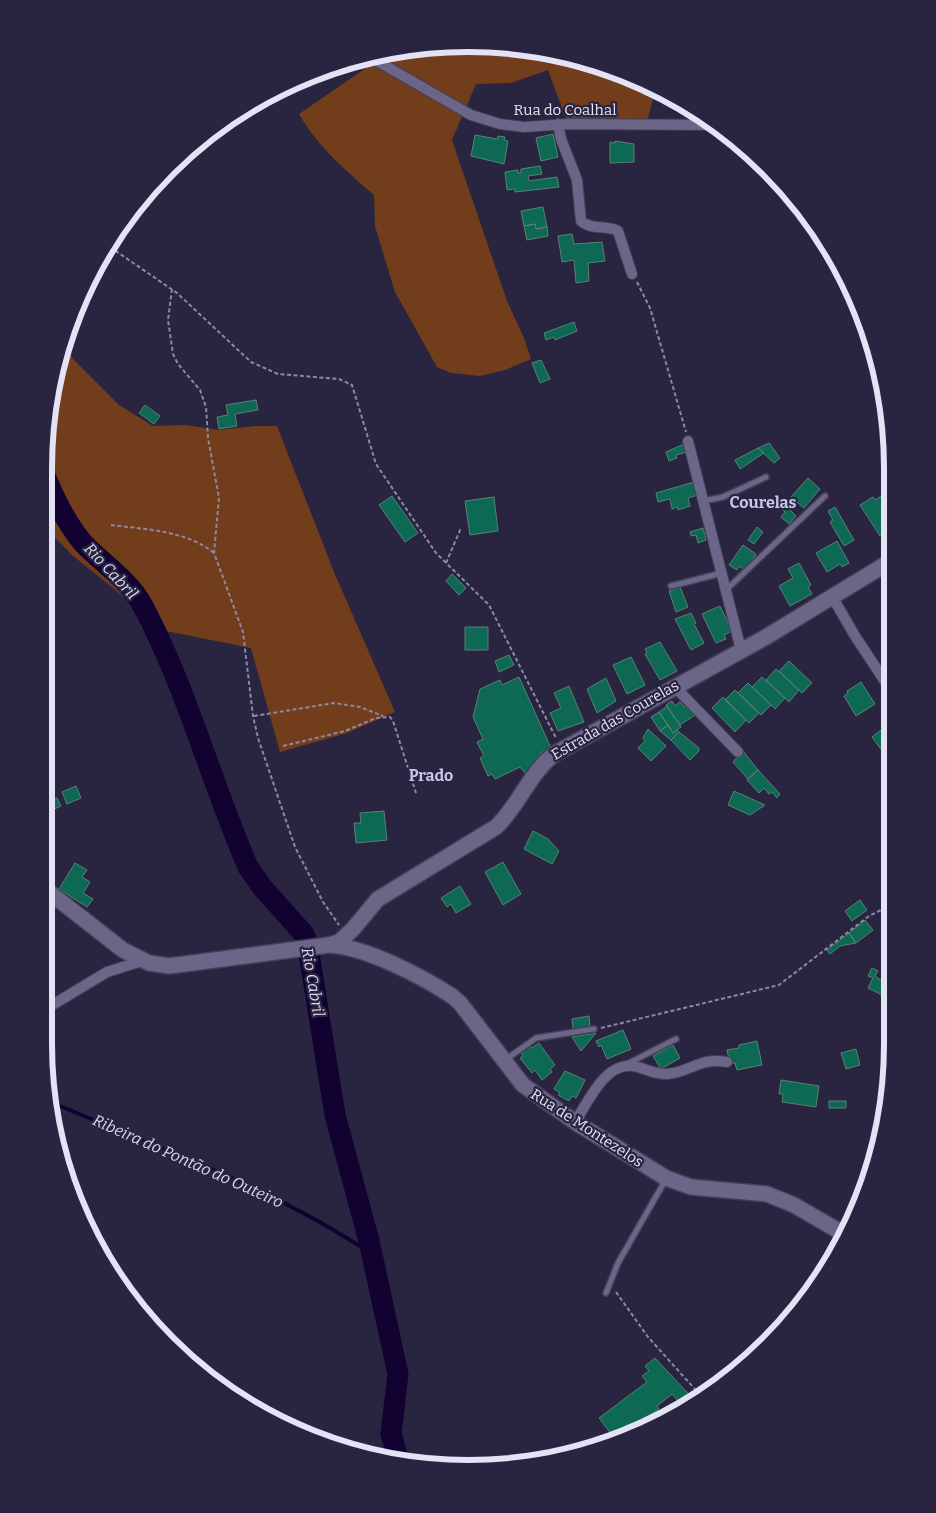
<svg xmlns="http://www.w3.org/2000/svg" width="936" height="1513" font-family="Bitter,serif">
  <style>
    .forest { fill: #723d1b }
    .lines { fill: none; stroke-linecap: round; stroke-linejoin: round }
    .stream { stroke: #120231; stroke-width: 4 }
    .river { stroke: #120231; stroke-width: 21 }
    .building { fill: #0d6953; stroke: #588273 }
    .lane-casing { stroke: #443f58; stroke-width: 8 }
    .street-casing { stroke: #443f58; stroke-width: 12 }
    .secondary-casing { stroke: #443f58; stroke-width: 18 }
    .path { stroke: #8c89a0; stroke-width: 2; stroke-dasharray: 4 2.5; stroke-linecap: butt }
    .lane { stroke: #6b6687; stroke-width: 5 }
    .street { stroke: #6b6687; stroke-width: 10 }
    .secondary { stroke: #6b6687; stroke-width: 15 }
    .labels { text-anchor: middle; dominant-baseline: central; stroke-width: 4.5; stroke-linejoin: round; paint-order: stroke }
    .street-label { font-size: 15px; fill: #e4e2f5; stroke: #292440 }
    .neighbourhood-label { font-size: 16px; font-weight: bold; fill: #c9c4ea; stroke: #292440 }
    .water-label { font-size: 16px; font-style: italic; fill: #dad7f1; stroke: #292440 }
    .rim { fill: none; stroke: #e4e2f5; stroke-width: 6 }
  </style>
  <rect width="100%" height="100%" fill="#292440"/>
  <path class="forest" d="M495 45 578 58 656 88 647 121 566 119 548 70 511 83 476 84 452 140 507 301 524 338 531 359 505 370 480 376 451 373 437 367 395 292 375 226 374 195C346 171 318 147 299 114L379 59 376 56 412 47Z
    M65 345 73 359 119 405 153 426 186 425 219 430 256 426H277L334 572 395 712 347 733 280 752 251 648 166 631 72 555 47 529V413Z"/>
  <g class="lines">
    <path class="stream" d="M53 1103C162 1149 273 1188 372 1254"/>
    <path class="river" d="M47 480C56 502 68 525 83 543 103 564 129 580 143 606 187 689 211 782 248 867L262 887 303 933 307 941 335 1115 369 1241 398 1374 391 1434 398 1458"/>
  </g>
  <path class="building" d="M553 134 558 157 541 161 536 138Z
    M475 135 497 139 498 136 505 137 504 140 508 141 504 164 471 156Z
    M615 141 634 144V162L610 163V142L615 143Z
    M540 166 542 174 528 176 529 181 557 177 559 187 515 192V189L507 190 505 172 518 170V173H521V169Z
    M543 207 547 227 536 229 535 224 524 226 521 211Z
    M535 224 536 229 547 227 548 236 527 240 524 226Z
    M572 234 574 244 602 242 605 261 588 263 589 281 576 283 574 260 562 262 558 236Z
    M574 322 577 331 555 340 554 337 546 340 544 333Z
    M541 360 550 379 540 383 532 363Z
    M256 400 258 410 235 414 237 426 219 429 217 417 228 415 226 405Z
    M145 405 160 416 154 424 139 413Z
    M769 443 780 458 774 463 758 448Z
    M684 444 687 452 676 455 677 458 669 461 666 452Z
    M758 448 764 453 740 469 735 460Z
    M808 478 820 489 804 508 791 497Z
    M694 482 698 495 688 498 690 506 678 510 677 507 672 509 670 499 658 502 656 493Z
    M889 491 891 529 880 536 860 505 873 497 875 500Z
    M392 496 418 533 405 542 379 505Z
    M494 497 498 531 470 535 465 501Z
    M792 498 797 502 790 510 796 516 789 524 781 517 785 512 782 509Z
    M835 507 854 540 844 546 830 522 833 520 828 511Z
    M757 527 763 532 754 544 748 540Z
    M703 528 706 540 698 543 696 535 691 536 690 532Z
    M837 541 849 563 842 567 840 564 827 572 816 553Z
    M743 545 756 554 745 570 739 566 737 570 729 565Z
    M799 563 811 585 808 587 812 594 790 606 779 586 793 578 788 569Z
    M452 574 466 588 459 595 446 581Z
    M680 587 688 607 676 612 669 591Z
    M720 606 732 631 724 635 726 639 716 643 702 614Z
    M691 613 696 623 694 624 704 643 691 650 675 619Z
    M465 627H488V650H465Z
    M660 642 677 671 660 680 645 654 647 653 645 649Z
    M509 655 514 665 499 672 495 661Z
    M631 657 645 685 627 694 613 665Z
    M789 661 812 683 802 693 779 671Z
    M776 669 799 690 789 702 766 680Z
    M519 677 551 748 542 752 526 774 520 767 495 779 492 774 488 776 480 758 484 756 477 742 483 739 473 717 480 689 500 680 502 685Z
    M762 677 785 698 775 709 752 687Z
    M606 678 616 701 597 713 587 689Z
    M861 682 875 704 856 716 844 696 848 693 847 691Z
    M748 683 771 705 761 715 738 693Z
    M569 686 584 722 558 731 550 713 561 708 554 693Z
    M735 690 759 713 749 723 725 700Z
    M723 697 746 720 735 732 712 708Z
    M672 701 675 706 680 702 684 707 688 704 695 715 680 725 666 705Z
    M667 706 681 727 673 733 659 712Z
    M659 712 668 725 660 731 651 717Z
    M889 724 890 753 886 756 872 737Z
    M668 725 673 733 677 730 679 732 671 740 660 731Z
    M648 729 666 746 651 761 638 748 645 741 643 738Z
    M679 732 699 748V751L690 760 671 740Z
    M743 751 758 770 748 779 733 762Z
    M758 770 780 794 777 798 772 792 769 794 764 788 759 793 747 780Z
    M76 786 81 798 67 804 62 792Z
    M734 791 765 805 750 815 728 805Z
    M57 798 61 806 50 811 46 803Z
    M384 811 387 840 356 843 354 823H361L360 813Z
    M533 831 548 839 559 851 552 864 524 849Z
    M503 862 521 894 503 905 485 872Z
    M75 863 87 870 82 877 90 882 83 893 93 899 87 907 59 889Z
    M460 886 471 904 456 913 451 904 447 907 441 898Z
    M860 900 867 910 852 921 845 911Z
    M865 920 873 930 856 943 849 933Z
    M849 933 856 943 840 946 830 954 827 950Z
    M872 968 878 971 875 976 889 986 884 996 868 988 873 978 868 976Z
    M589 1016 590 1026 573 1029 572 1019Z
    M623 1030 631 1049 607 1059 601 1045 599 1047 596 1041Z
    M596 1033 581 1051 572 1037Z
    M757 1041 762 1065 737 1070 735 1063 730 1064 727 1050 739 1048V1045Z
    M539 1043 555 1065 550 1069 552 1072 542 1080 535 1070 532 1073 520 1058 523 1056 520 1052 529 1045 532 1048Z
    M673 1045 680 1058 661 1069 653 1056Z
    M856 1049 860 1065 846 1069 841 1053Z
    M565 1071 585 1080 576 1098 572 1096 569 1101 558 1095 560 1093 554 1089Z
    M781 1080 819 1086 816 1107 782 1102 783 1094H779Z
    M829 1101H846V1108H829Z
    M655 1358 696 1402 656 1421 660 1415 679 1402 672 1394 657 1406 659 1409 615 1439 599 1418 647 1382 642 1376 649 1371 645 1366Z"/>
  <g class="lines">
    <defs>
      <path id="lane" d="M703 501 723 497 766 477
        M671 586 722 573
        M727 589 825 496
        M505 1060 536 1038 594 1029
        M627 1064 676 1039
        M606 1293 618 1263 666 1179"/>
      <path id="street" d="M370 57 471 115 500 124 524 127 568 124 716 125
        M558 124 561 139 577 180 581 221C590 230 607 225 618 231L632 274
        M688 441 741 650
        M833 598 855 636 890 689
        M674 686 738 752
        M44 1010 107 972 142 961
        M575 1122C588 1102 605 1062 633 1066 645 1068 656 1075 667 1074 691 1072 700 1057 727 1062"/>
      <path id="secondary" d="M45 889 123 950 149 963 169 966 329 945 339 942 353 929 378 899 496 827C519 806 530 771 556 753L766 637 891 561
        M329 945C366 947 421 976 452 996L460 1003 523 1085 575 1122 666 1178 691 1187 767 1194 794 1205 844 1234"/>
    </defs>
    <use href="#lane" class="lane-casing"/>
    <use href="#street" class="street-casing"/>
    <use href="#secondary" class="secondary-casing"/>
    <path class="path" d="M319 72 338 71 360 61
      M110 247 177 293 251 362 278 374 339 379 352 385 376 464 436 553 489 605 556 738
      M637 282 650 308 686 432
      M172 289 168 320 173 354 178 364 200 390 206 407 208 438 219 498 214 553 243 632 253 716 258 738 295 847 323 902 339 925
      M111 525C144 529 188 531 214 553
      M446 563 461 528
      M254 716 334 703 360 707 383 716
      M283 746 345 731 376 718 390 717 393 721 416 793
      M601 1028 779 985 869 916 889 906
      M616 1292 648 1337 703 1398"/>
    <use href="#lane" class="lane"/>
    <use href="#street" class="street"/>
    <use href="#secondary" class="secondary"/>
  </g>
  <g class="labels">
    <g class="street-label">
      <text x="565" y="110">Rua do Coalhal</text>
      <text transform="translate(615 720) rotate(-30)">Estrada das Courelas</text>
      <text transform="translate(587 1128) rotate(33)">Rua de Montezelos</text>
    </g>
    <g class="neighbourhood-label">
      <text x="763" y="502">Courelas</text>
      <text x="431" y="775">Prado</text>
    </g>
    <g class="water-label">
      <text transform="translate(111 571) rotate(47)">Rio Cabril</text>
      <text transform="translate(313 982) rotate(80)">Rio Cabril</text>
      <text transform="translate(188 1161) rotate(24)">Ribeira do Pontão do Outeiro</text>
    </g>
  </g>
  <path d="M0 0H936V1513H0ZM468 52H468A416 416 0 0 1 884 468V1044A416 416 0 0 1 468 1460H468A416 416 0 0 1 52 1044V468A416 416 0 0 1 468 52Z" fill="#292440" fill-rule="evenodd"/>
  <path class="rim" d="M468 52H468A416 416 0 0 1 884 468V1044A416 416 0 0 1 468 1460H468A416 416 0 0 1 52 1044V468A416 416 0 0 1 468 52Z"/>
</svg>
